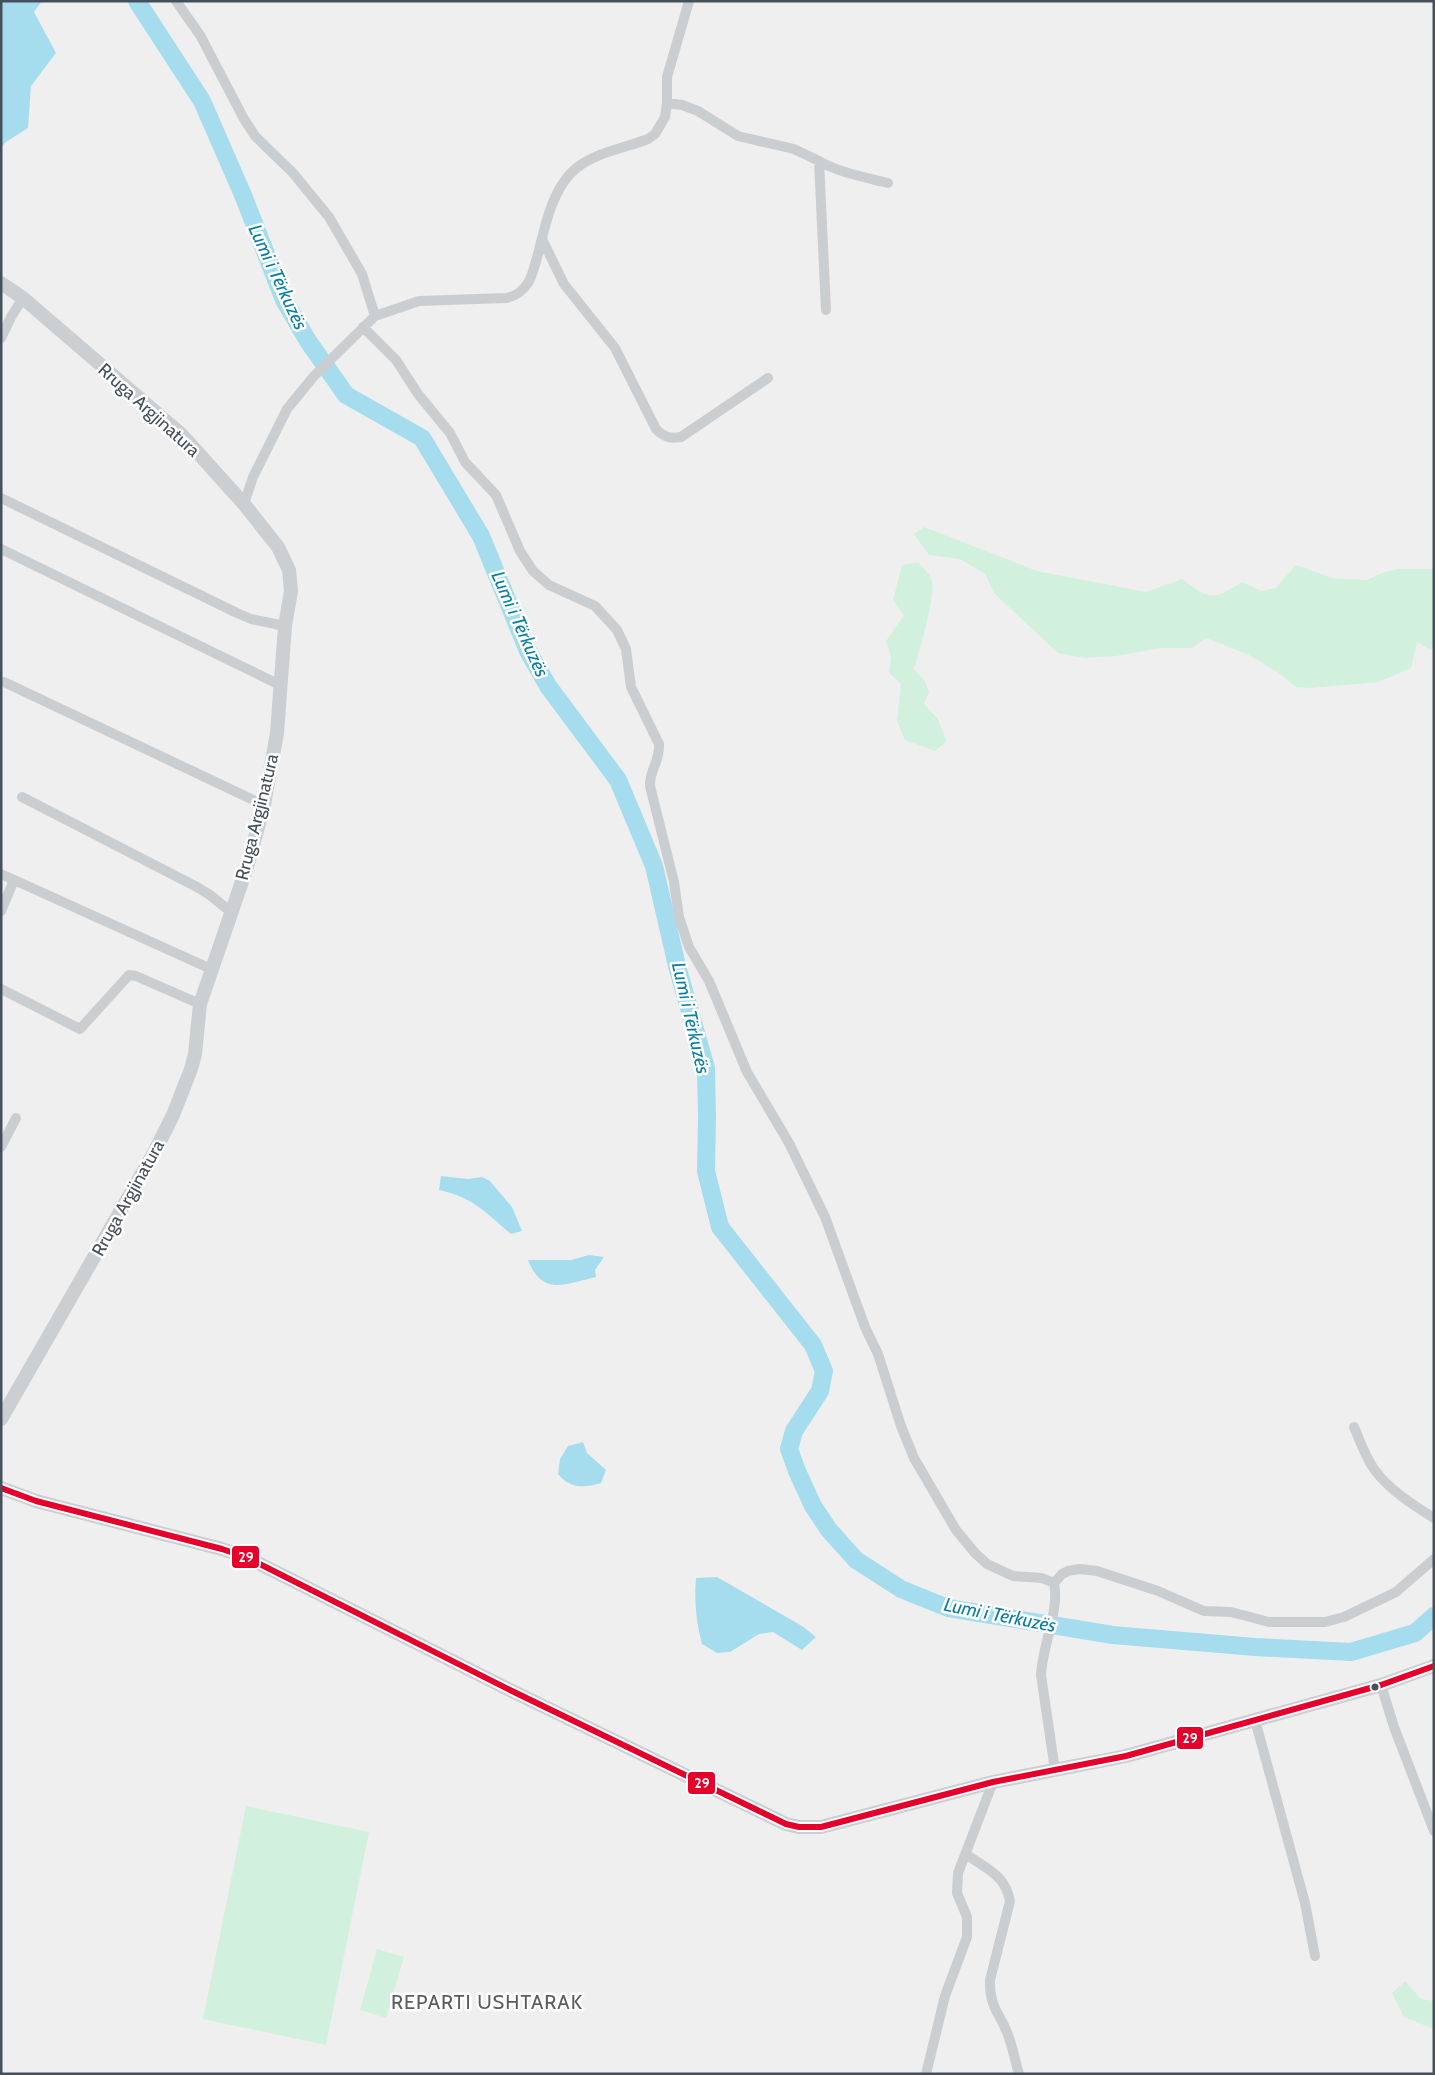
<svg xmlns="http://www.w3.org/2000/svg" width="1435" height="2075" font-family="Cabin,sans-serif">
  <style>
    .green { fill: #d2f0de }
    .water { fill: #a5ddef }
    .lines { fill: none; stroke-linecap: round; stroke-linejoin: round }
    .river { stroke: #a5ddef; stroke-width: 18 }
    .street { stroke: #cbced0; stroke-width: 10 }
    .secondary { stroke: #cbcfd2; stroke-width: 14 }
    .bus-1-casing { stroke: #fff; stroke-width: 10 }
    .bus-1 { stroke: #e4002b; stroke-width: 6 }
    .bus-dot { fill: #45505c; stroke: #fff; stroke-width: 2 }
    .labels { text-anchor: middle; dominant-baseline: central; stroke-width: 5; stroke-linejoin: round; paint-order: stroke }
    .street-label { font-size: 18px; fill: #45505c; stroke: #fff }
    .water-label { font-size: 19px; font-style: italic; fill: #087ea5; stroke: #fff }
    .quarter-label { font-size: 20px; letter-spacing: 1px; fill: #5a5e63; stroke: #fff }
    .line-badge { stroke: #fff; stroke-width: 2 }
    .badge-label { font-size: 14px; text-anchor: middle; font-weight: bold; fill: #fff }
  </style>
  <rect width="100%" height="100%" fill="#f0efef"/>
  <path class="green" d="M924 527 1037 571 1146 592 1182 579C1211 600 1211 601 1242 582L1261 591 1276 588 1296 565 1332 578 1367 580 1382 573 1398 569H1434V649L1430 650 1417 642 1411 668 1379 682 1311 688 1296 687 1279 673 1247 654 1206 638 1192 648H1161L1116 656 1085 658 1058 653 994 593 985 574 960 559 929 555 914 534Z
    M918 562C923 568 930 573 932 581 936 594 919 653 914 669L925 681 929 692 924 704 937 718 947 741 935 751 905 740 897 721 901 684 889 673 891 656 886 641 904 615 893 600 902 565Z
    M246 1806 369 1832 326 2045 203 2019Z
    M377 1949 404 1957 386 2018 360 2010Z
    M1405 1981 1421 1999 1434 2001V2029L1404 2017 1392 1993Z"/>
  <path class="water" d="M1 1H42L34 12 56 53 31 86 28 128 6 142 1 148Z
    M441 1176 468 1179 482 1177 490 1181 512 1207 522 1231 511 1234C486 1213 473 1197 439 1190Z
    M589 1255 604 1257 595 1270 596 1277C564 1284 543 1297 528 1260H571Z
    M583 1442 587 1453 606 1470 601 1483C585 1488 570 1489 558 1474L560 1459 568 1446Z
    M717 1577 802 1626 816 1637 802 1650 773 1632 759 1634 730 1652 717 1653 702 1644C696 1622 694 1601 696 1578Z"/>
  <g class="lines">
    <path class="river" d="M137 1 202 101 243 195 284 300 308 341 346 395 422 438 481 536 528 651 548 686 618 780 654 866 677 966 706 1068 707 1117 706 1171 720 1227 813 1345 824 1371 820 1391 794 1431 789 1449 797 1471 813 1506 829 1530 856 1560 901 1589 948 1608 1113 1635 1255 1647 1351 1652 1415 1633 1434 1616"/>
    <path class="street" d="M176 1 200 35 244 119 255 136 293 173 329 217 362 274 375 316
      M667 103 682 105 698 111 738 136 794 149 819 161 826 310
      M819 161C840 173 864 177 888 183
      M542 239 564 284 615 348 656 429C664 437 670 439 681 437L768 378
      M363 327 396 360 418 394 450 433 465 462 496 495 520 551 533 571 549 585 595 606 617 630 626 649 631 687 659 744C660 763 649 770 650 786L674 882 679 917 689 947 709 981 747 1072 789 1143 825 1217 865 1327 878 1354 901 1426 914 1458 956 1530 975 1553 987 1564 1013 1576 1042 1578 1054 1583C1060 1609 1042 1647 1041 1675L1055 1770
      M1 338 11 317 23 298
      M1 498 237 613 251 619 285 626
      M244 504 253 477 287 409 314 376 375 316 419 301 506 298C516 296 522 292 528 283 533 275 535 264 538 254 545 227 551 194 571 173 590 153 623 149 648 139L655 134 665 117 667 103V77L689 1
      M1 549 280 685
      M4 682 264 805
      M22 797 197 887 210 895 231 912
      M1 874 211 969
      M1 911 14 880
      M1 989 80 1029 129 975 136 976 200 1004
      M1 1147 16 1118
      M1354 1427C1360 1441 1365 1456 1374 1469 1388 1489 1413 1505 1434 1518
      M1054 1583 1062 1574 1068 1571 1080 1569 1097 1571 1158 1591 1204 1611 1231 1612 1269 1622H1325L1344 1617 1396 1592 1434 1559
      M1381 1685 1394 1727 1434 1831
      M1255 1720 1305 1903 1315 1956
      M966 1854C986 1869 1005 1874 1010 1901L990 1980C989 2007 1000 2013 1008 2035 1013 2048 1015 2061 1019 2074
      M926 2074 945 1996 967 1937V1917L957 1893 958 1873 993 1782"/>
    <path class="secondary" d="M1 283 23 298 181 434 244 504 278 547 289 570 291 591 285 626 277 733 264 805 247 867 200 1004 195 1054 191 1069 173 1115 155 1151 1 1419
      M1 1488 36 1501 222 1549 248 1558 512 1691 786 1824 799 1827H821L993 1782 1126 1756 1381 1685 1434 1666"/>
    <defs>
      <path id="bus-1" d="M1 1488 36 1501 222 1549 248 1558 512 1691 786 1824 799 1827H821L993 1782 1126 1756 1381 1685 1434 1666"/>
    </defs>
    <use href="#bus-1" class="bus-1-casing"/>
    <use href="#bus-1" class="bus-1"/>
  </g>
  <circle class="bus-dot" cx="1375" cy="1687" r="4.5"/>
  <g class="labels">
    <g class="street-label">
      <text transform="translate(149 410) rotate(42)">Rruga Argjinatura</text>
      <text transform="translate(257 817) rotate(-76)">Rruga Argjinatura</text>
      <text transform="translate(128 1198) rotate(-61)">Rruga Argjinatura</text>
    </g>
    <g class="water-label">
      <text transform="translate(278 277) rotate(65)">Lumi i Tërkuzës</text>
      <text transform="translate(520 624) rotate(66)">Lumi i Tërkuzës</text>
      <text transform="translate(691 1018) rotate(77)">Lumi i Tërkuzës</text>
      <text transform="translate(1000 1615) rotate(11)">Lumi i Tërkuzës</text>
    </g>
    <g class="quarter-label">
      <text x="487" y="2002">REPARTI USHTARAK</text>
    </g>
  </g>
  <g class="line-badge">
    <rect x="231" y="1545" width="29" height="24" rx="5" fill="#e4002b"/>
    <rect x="1176" y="1726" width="28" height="24" rx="5" fill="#e4002b"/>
    <rect x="687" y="1771" width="29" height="24" rx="5" fill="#e4002b"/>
  </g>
  <g class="badge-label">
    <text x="246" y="1562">29</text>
    <text x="1190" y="1743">29</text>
    <text x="702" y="1788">29</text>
  </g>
  <rect width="1435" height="2075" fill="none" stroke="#45505c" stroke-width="5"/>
</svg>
